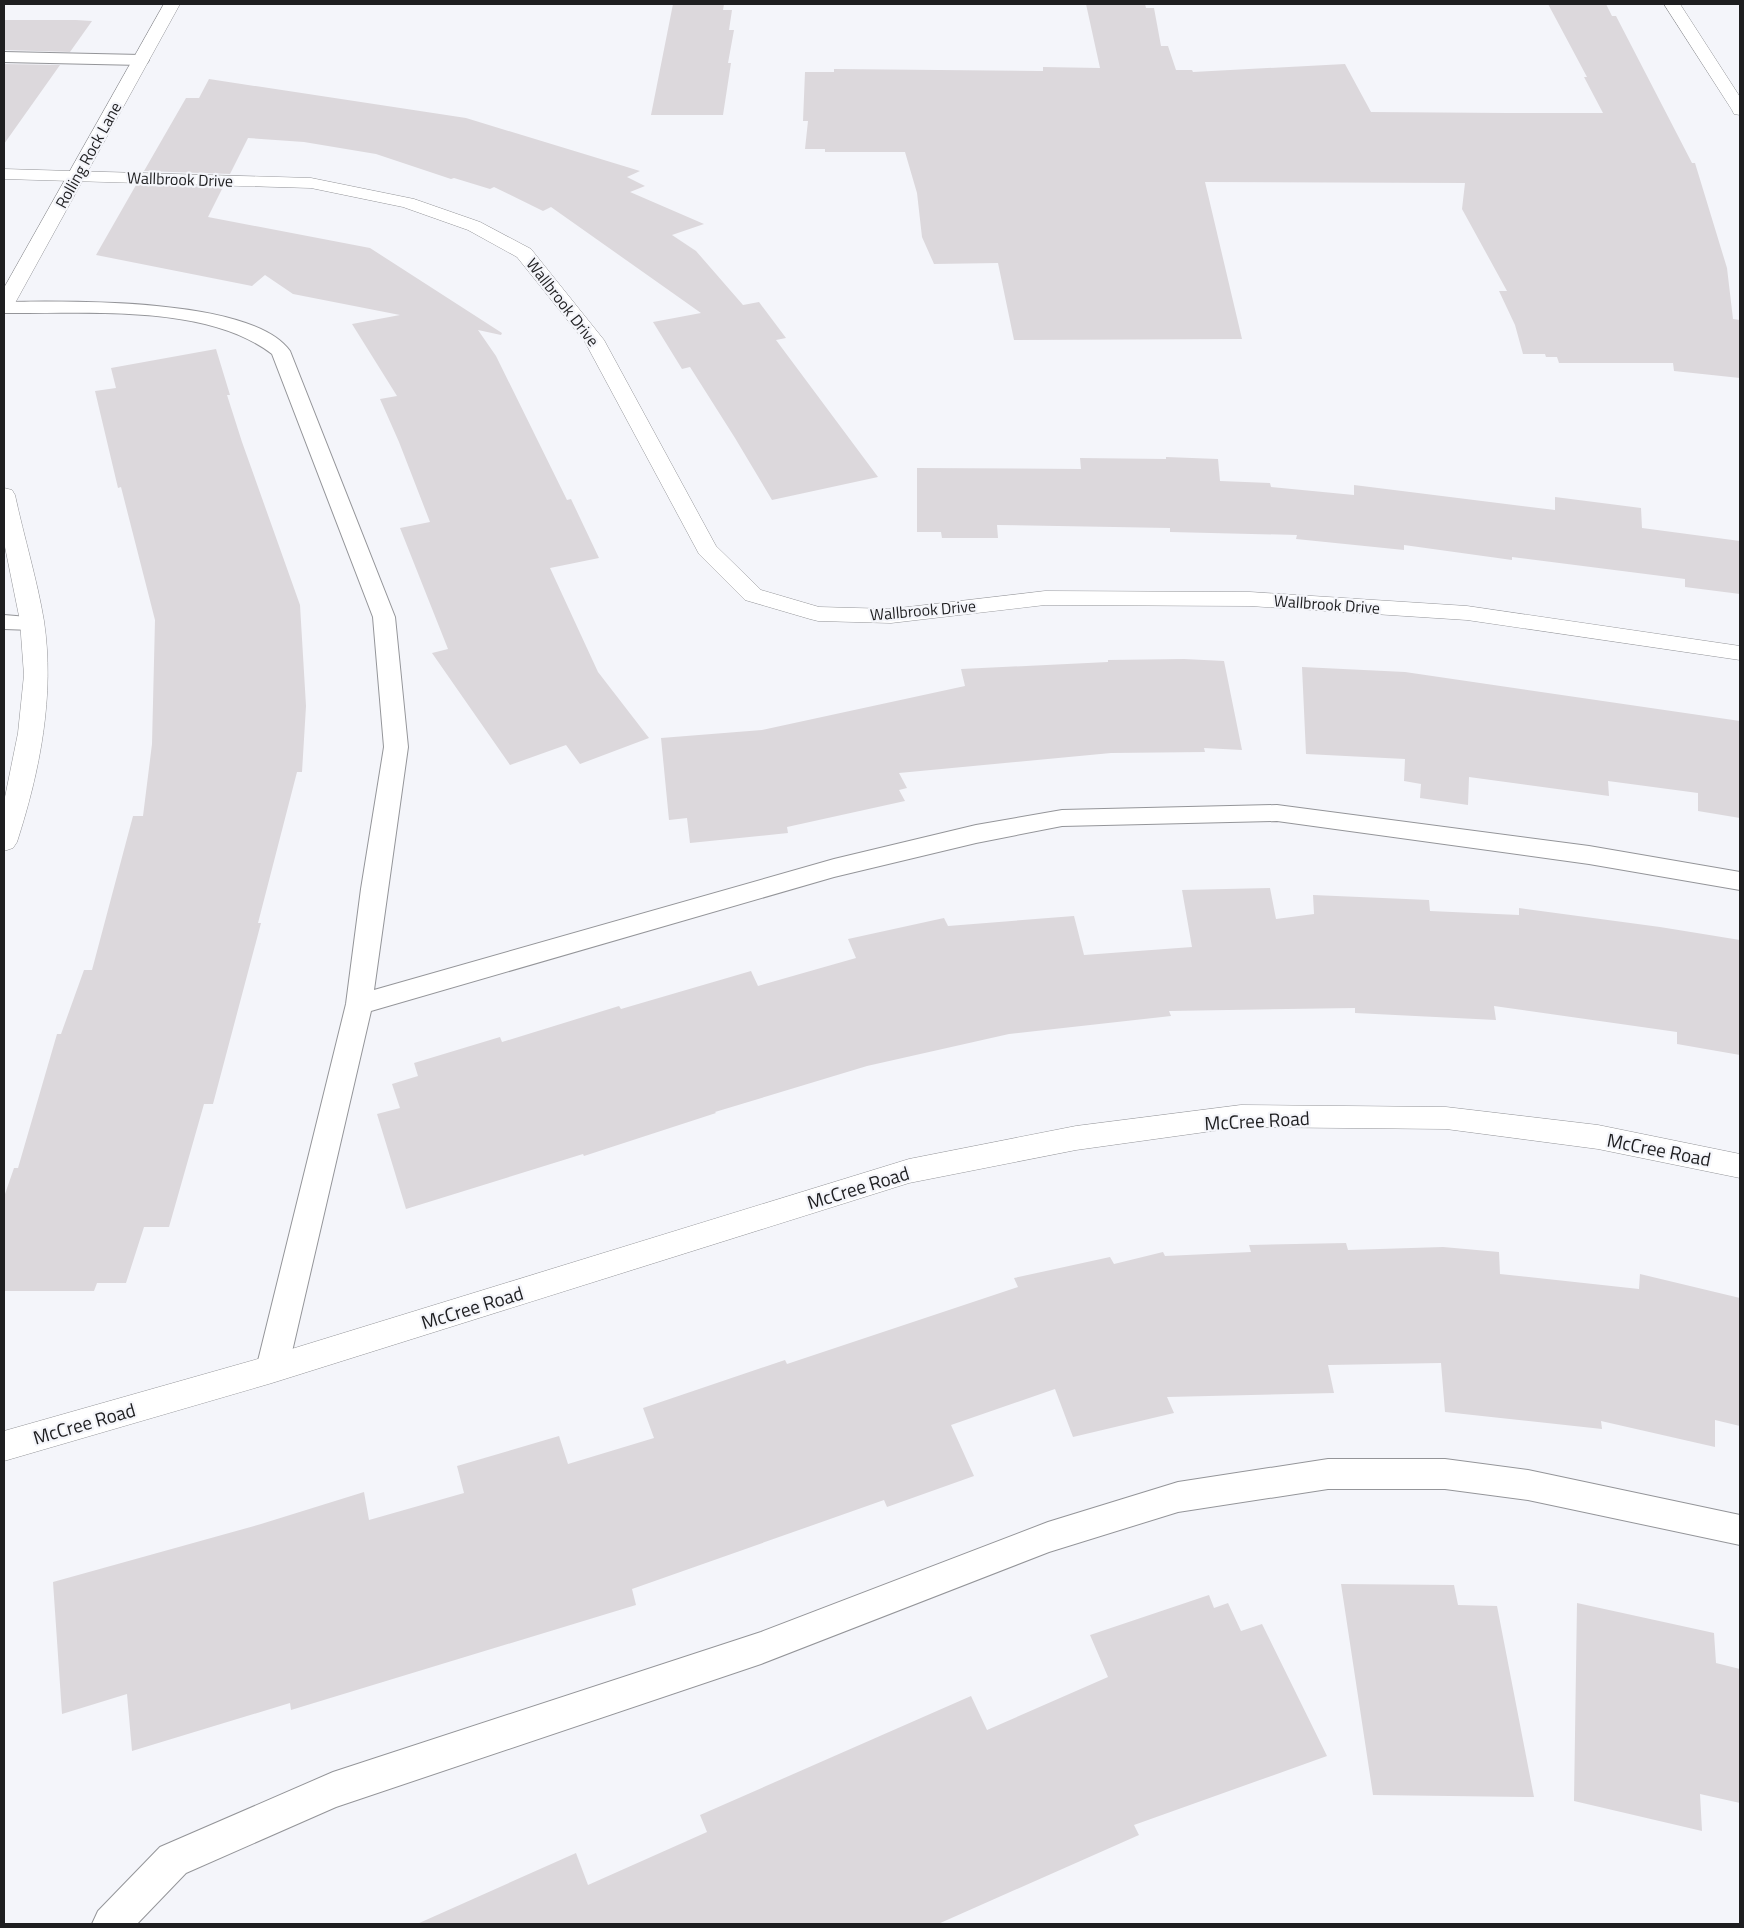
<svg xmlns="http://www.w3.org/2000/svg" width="1744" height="1928" font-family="'Titillium Web',sans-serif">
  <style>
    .building { fill: #dcd8dc }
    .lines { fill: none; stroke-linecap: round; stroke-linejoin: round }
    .lane-casing { stroke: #949599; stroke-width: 2 }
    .street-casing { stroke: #949599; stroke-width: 1 }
    .secondary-casing { stroke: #949599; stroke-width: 1 }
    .lane { fill: #fff; fill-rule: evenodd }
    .street { fill: #fff; fill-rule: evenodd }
    .secondary { fill: #fff; fill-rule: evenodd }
    .labels { text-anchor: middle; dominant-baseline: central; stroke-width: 4.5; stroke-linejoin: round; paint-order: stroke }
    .far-street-label { font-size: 16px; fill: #1e1e20; stroke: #f4f5fa }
    .street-label { font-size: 19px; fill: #1e1e20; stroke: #f4f5fa }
  </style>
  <rect width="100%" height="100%" fill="#f4f5fa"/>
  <path class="building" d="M673 4H724L723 10H732L729 30H734L728 63H731L723 115H651Z
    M1086 4H1145L1146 8H1154L1161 46H1168L1176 70H1192L1193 72 1345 64 1371 112 1507 113H1603L1584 77H1587L1548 4H1606L1612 16H1616L1692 163H1695L1727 268 1733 319 1740 320V378L1674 371 1673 363H1559L1557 357H1546L1545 354H1523L1515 325 1499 291H1507L1462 209 1465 183 1205 182 1242 339 1014 340 998 263 934 264 922 237 917 193 905 152H825V149H805L808 121H803L805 72H834V69L1038 71H1043V67L1100 68Z
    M4 20H76L92 21 70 52 4 50Z
    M4 64 60 65 4 144Z
    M209 79 466 118 640 171 627 177 645 186 630 192 704 224 672 235 696 251 743 305 759 302 786 338 776 340 878 477 772 500 735 438 690 367 682 369 653 322 701 313 551 207 543 211 494 187 490 189 454 178 451 179 376 154 304 142 248 138 230 174 144 171 186 98H199Z
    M136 185 223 187 208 217 370 248 502 333 501 335 478 330 496 356 567 500 571 499 599 558 550 568 598 672 649 738 580 764 566 745 510 765 432 653 448 649 400 528 430 522 399 442 380 399 397 396 352 324 400 315 293 294 265 275 252 286 96 255Z
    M216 349 230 395H227L242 442 300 605 306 706 302 772H297L258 923H261L213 1104H204L169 1227H144L126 1283H97L94 1291H4V1197L14 1168H18L57 1034H61L84 970H92L133 816H143L152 744 155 620 121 487 118 488 95 391 116 388 111 368Z
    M1166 457 1218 459 1220 481 1270 483 1271 487 1354 495V485L1555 510V497L1641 508 1642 528 1740 541V594L1685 587V579L1512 557V560L1404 545V550L1296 539 1297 535 1170 532V528L997 525 998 538H942L941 532H917V468L1081 469 1080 458 1166 459Z
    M1184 659 1224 661 1242 750 1204 748 1205 752 1111 753 899 773 907 788 899 790 905 801 787 827 788 833 690 843 687 818 669 820 661 738 762 730 965 686 961 669 1108 662V660Z
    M1302 667 1405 672 1740 721V818L1698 811V793L1608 781 1609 796 1469 777 1468 805 1420 798 1421 784 1404 781 1405 759 1306 754Z
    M1270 888 1276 919 1314 914 1313 895 1429 900 1430 911 1519 915V908L1660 927 1740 940V1055L1677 1044V1032L1494 1006 1496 1020 1355 1013V1008L1169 1011 1171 1016 1009 1034 867 1066 715 1112 716 1113 584 1156 583 1154 406 1209 377 1114 400 1108 392 1084 418 1076 414 1063 500 1037 502 1042 619 1006 621 1009 751 971 758 986 856 958 848 939 944 918 948 926 1074 916 1084 955 1192 947 1182 890Z
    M1346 1243 1348 1250 1443 1247 1499 1252 1500 1274 1639 1289 1640 1274 1740 1298V1426L1715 1420V1447L1601 1421 1602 1429 1445 1412 1441 1363 1328 1365 1334 1393 1167 1397 1174 1413 1073 1437 1055 1389 951 1425 974 1476 887 1507 884 1500 632 1589 636 1605 291 1710 290 1703 132 1751 127 1694 62 1714 53 1582 261 1524 364 1492 369 1520 464 1493 457 1466 559 1436 568 1464 654 1438 643 1408 785 1360 787 1364 1018 1287 1014 1278 1110 1257 1114 1264 1163 1252 1165 1256 1251 1252 1249 1245Z
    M1341 1584 1454 1585 1458 1605 1497 1606 1534 1797 1373 1795Z
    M1209 1595 1214 1608 1228 1603 1241 1631 1262 1624 1327 1756 1134 1825 1139 1835 938 1924H417L576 1853 588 1885 707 1832 700 1815 971 1696 987 1730 1108 1677 1090 1635Z
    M1577 1603 1714 1633 1716 1663 1740 1669V1803L1700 1794 1702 1831 1574 1801Z"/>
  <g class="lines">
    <defs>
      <path id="lane" d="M4 52 141 55 147 57 149 60 147 63 141 65 4 62Z
        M4 302C66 301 252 297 290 351L395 617 408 747 374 990 834 859 976 825 1062 810 1277 805 1589 846 1740 872V890L1589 864 1277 821 1062 826 976 843 834 877 371 1011 288 1369 283 1378 272 1382 261 1378 256 1369 346 1004 361 889 384 747 373 617 272 354C206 303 84 314 4 313Z
        M4 615 40 618 43 623 40 628 32 630 4 629Z
        M1328 1459H1445L1528 1470 1740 1515V1545L1528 1500 1445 1489H1328L1178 1512 1049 1552 761 1664 336 1807 186 1873 137 1924H92L98 1911 160 1847 333 1772 761 1632 1048 1522 1178 1482Z"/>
      <path id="street" d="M4 169 311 178 414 199 480 222 531 249 604 340 716 546 761 590 819 607 891 609 1045 591 1250 592 1467 606 1740 646V660L1467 620 1250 606 1045 605 891 623 818 621 810 619 745 600 699 554 585 342 517 257 468 230 403 207 311 188 4 179Z"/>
      <path id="secondary" d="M164 4H180L14 305 11 309 4 311V288Z
        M1664 4H1680L1740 97V115L1734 114 1732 110Z
        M4 488 12 490 15 495C24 537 37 579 44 621 55 695 40 771 17 842L13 848 4 851V802L18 733 24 675 20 621 4 542Z
        M1241 1105 1446 1107 1598 1125 1740 1154V1178L1598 1149 1446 1129 1241 1127 1076 1150 909 1183 272 1383 4 1461V1431L272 1355 909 1159 1076 1126Z"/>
    </defs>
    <use href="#lane" class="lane-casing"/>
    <use href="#street" class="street-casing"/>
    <use href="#secondary" class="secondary-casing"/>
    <use href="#lane" class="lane"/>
    <use href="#street" class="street"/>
    <use href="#secondary" class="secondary"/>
  </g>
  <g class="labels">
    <g class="far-street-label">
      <text transform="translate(88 155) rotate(-61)">Rolling Rock Lane</text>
      <text transform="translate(180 179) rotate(2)">Wallbrook Drive</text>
      <text transform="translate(563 302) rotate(52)">Wallbrook Drive</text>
      <text transform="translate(1327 604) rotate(4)">Wallbrook Drive</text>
      <text transform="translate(923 610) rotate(-5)">Wallbrook Drive</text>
    </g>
    <g class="street-label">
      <text transform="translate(1257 1120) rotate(-3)">McCree Road</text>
      <text transform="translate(1659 1149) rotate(11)">McCree Road</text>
      <text transform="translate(858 1187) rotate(-17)">McCree Road</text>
      <text transform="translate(472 1307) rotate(-17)">McCree Road</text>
      <text transform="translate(84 1423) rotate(-16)">McCree Road</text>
    </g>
  </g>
  <rect width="1744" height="1928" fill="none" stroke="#1e1e20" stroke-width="10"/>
</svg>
